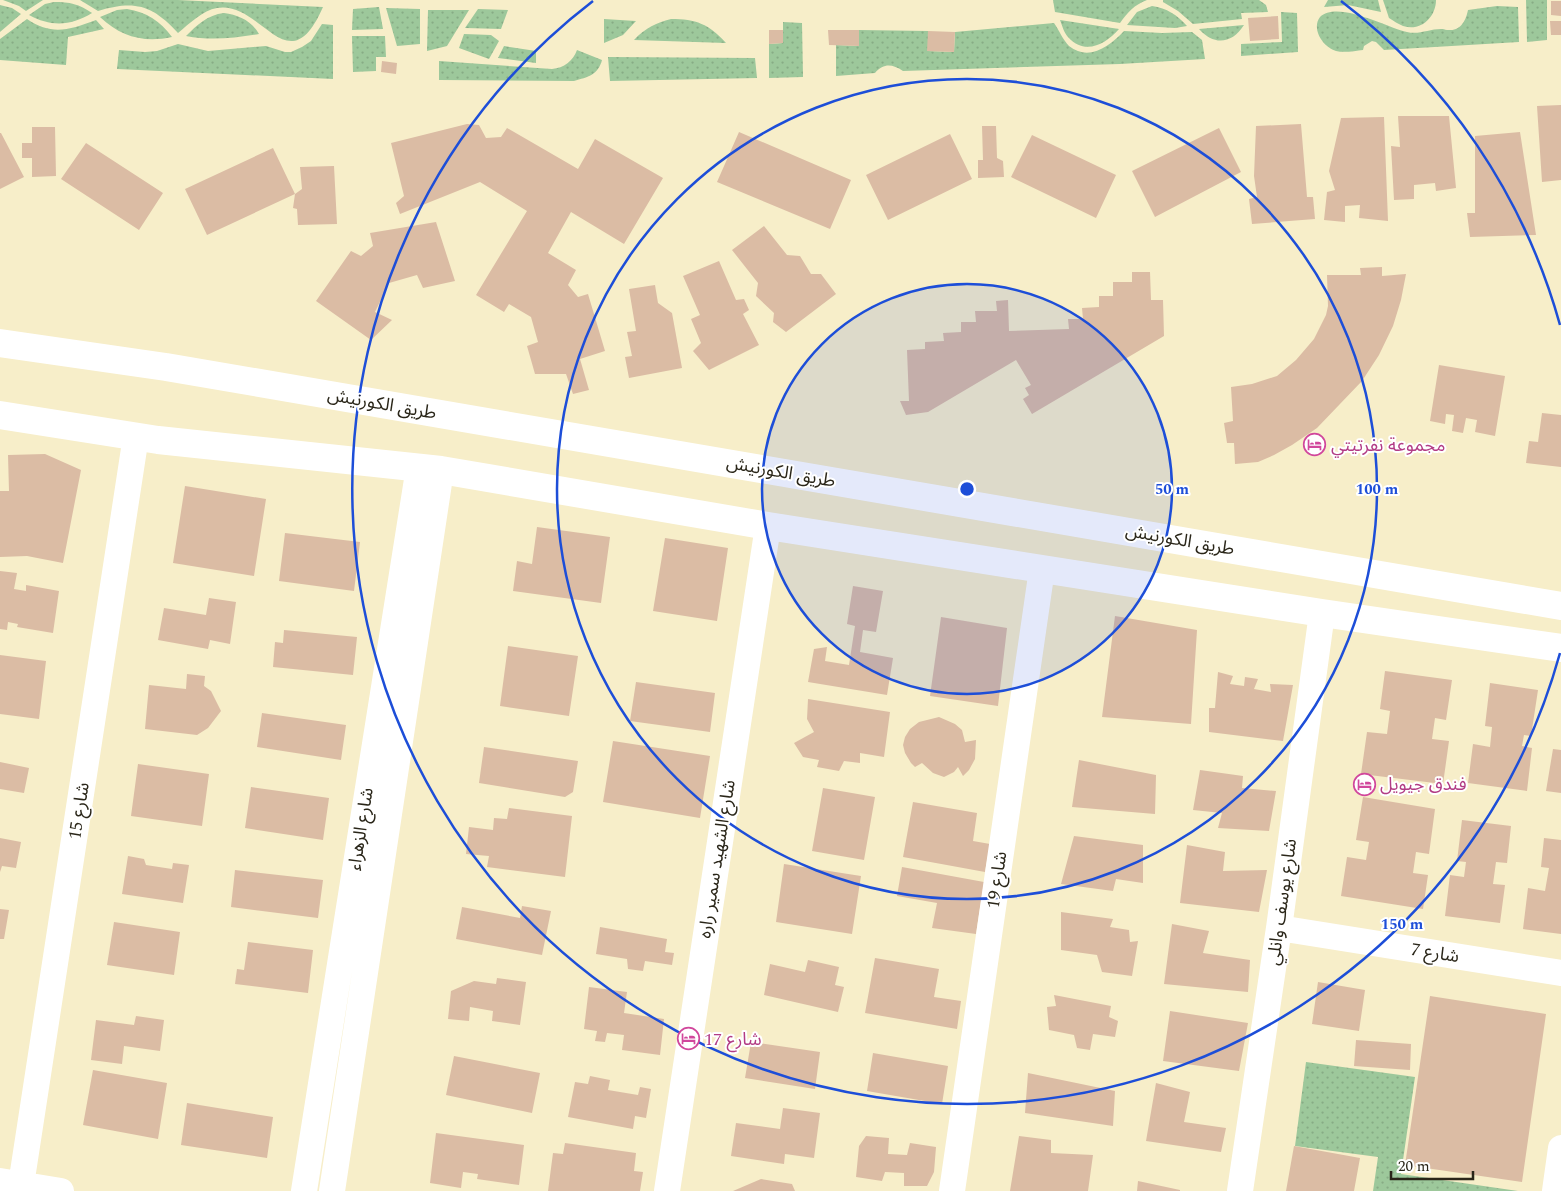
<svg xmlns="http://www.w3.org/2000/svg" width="1561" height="1191" font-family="Spectral,'Noto Sans Arabic',serif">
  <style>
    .grass { fill: url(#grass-dots) }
    .building { fill: #dbbca4 }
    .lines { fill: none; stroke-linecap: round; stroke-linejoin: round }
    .minor { stroke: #fff; stroke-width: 26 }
    .tertiary { stroke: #fff; stroke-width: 28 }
    .ring { fill: none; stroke: #1d4ed8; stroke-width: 2.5 }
    .labels { text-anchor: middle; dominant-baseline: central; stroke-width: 4; stroke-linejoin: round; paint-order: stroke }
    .street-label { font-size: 18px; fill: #2a2619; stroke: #fff }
    .hotel-label { font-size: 18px; fill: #b23c85; stroke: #fff; text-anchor: start }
    .centre { fill: #1d4ed8; stroke: #fff; stroke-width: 2.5 }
    .ring-label { font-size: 15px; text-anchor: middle; font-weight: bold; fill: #1d4ed8; stroke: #fff; stroke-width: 4; stroke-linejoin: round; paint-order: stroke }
  </style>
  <defs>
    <pattern id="grass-dots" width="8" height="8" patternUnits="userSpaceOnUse" patternTransform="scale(1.25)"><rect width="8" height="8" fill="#9dc89b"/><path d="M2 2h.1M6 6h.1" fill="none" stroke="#87ac85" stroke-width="1.8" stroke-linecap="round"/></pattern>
  </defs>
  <rect width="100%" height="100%" fill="#f7eec9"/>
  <path class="grass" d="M3 0H43L26 11 19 6Z
    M80 0H178L323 7C288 87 262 0 217 8 203 10 189 24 178 33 152 5 135 0 98 11Z
    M1053 0H1147C1134 5 1128 12 1120 23L1055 12Z
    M1163 0H1259L1266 5 1268 12 1241 13 1242 19 1193 24 1178 11 1163 2Z
    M1328 0H1378L1381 12 1348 5 1324 7Z
    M1383 0H1436C1436 17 1421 32 1403 26 1398 24 1394 21 1389 18Z
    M1526 0H1547V40L1527 42Z
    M54 2C70 2 79 4 92 13 71 26 51 27 29 15L45 4Z
    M0 5 12 8 21 14 0 32Z
    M1152 6C1167 8 1177 15 1187 26L1175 28 1127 25 1137 12Z
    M1497 6 1518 7 1519 42 1384 50 1376 42 1372 41 1364 46 1363 50C1355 51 1344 53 1336 51 1323 47 1311 29 1320 17 1338 0 1387 28 1407 32 1419 35 1429 29 1441 29 1447 29 1442 30 1449 30 1461 31 1466 20 1468 10Z
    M379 7 383 29 352 30 353 9Z
    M386 8 420 9V44L397 46Z
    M127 9C147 12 160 21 172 37 144 43 121 37 100 17L117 10Z
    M478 9 508 10 501 29 465 28Z
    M428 10H469L447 46 427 51Z
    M1281 12 1297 13 1298 52 1241 56V44L1282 42Z
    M224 13C238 15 251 20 259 34 234 38 211 41 186 36 197 25 207 15 224 13Z
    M27 19C52 36 69 30 96 20L104 29 68 37 66 65 0 60V39Z
    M604 19 636 21 623 35 604 43Z
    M671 19C696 19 709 24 726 43L634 40C645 28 656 23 671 19Z
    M1060 20 1119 29C1106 44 1085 56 1068 37 1064 33 1062 25 1060 20Z
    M783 22 802 23 803 77 769 78V44L783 43Z
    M1054 23C1059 30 1063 40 1069 46 1089 62 1110 46 1124 31L1162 33 1192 32 1202 40 1205 59 1120 64 903 71C892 64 884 63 875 73L836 76V45L858 46 859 30 928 31V51L954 52 955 32Z
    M322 24 333 25V79L117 69 119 50 145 52 157 51 178 44 208 51 266 46 285 52H291L302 47 311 41Z
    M1244 25C1232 44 1214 46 1199 29Z
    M464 34 491 35 499 41 489 59 459 48Z
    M352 36H385L386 57H376V71L353 72Z
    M504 46 536 51V63L498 58Z
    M577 50 602 60C598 75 588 77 574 81L439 80V61L552 69C564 68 573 61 577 50Z
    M608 57 755 58 757 78 610 81Z
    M1306 1062 1415 1077 1401 1174 1518 1191H1373L1378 1157 1295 1146Z"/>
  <path class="building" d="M1551 1H1561V16L1551 15Z
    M1278 16 1279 39 1250 41 1248 18Z
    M1550 21H1561V35H1551Z
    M769 30H783V43L769 44Z
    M828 30H859V46L829 45Z
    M928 31 955 32 954 52 927 51Z
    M382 61 397 63 396 74 381 72Z
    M1561 105V180L1542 182 1537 106Z
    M1398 116H1449L1456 188 1436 191 1435 183 1414 185V199L1394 200 1391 146 1400 147Z
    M1384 117 1388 221 1359 218 1360 205 1345 206V222L1324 220 1327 192 1335 190 1329 171 1341 118Z
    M467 124 479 125 486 138 501 137 507 128 578 169 595 139 663 178 624 244 571 212 548 253 576 270 568 285 578 297 588 294 605 351 580 359 589 390 573 394 566 374H535L527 346 538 342 531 317 509 304 504 312 476 295 527 211 480 182 400 214 396 203 404 196 391 143Z
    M1301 124 1307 197H1313L1315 219 1252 224 1249 199 1257 197 1254 176 1256 126Z
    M982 126H996L997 158 1003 161 1004 177 978 178V160H983Z
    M32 127H55L56 176 32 177V158H22V143H32Z
    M1219 128 1241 172 1155 217 1132 171Z
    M739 132 851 180 830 229 717 182Z
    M1520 132 1536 235 1470 237 1467 213H1475V136Z
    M0 133H1L24 177 0 189Z
    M950 134 972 179 888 220 866 175Z
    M1032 135 1116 175 1096 218 1011 177Z
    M86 143 163 193 139 230 61 179Z
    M273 148 295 194 207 235 185 189Z
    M334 166 337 224 298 225 297 209 293 208 295 194 302 189 300 167Z
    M436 222 455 281 423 288 417 275 389 283 375 312 392 320 371 340 316 301 351 251 361 256 373 246 370 233Z
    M764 226 787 255 800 256 811 274H821L836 294 786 332 773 322 774 313 756 296 758 283 732 250Z
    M719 261 736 300 744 299 749 310 743 314 759 345 709 370 693 351 701 343 691 319 700 315 683 276Z
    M1382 267V276L1406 274 1401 300 1393 326 1379 355 1362 381 1317 428 1292 445 1274 455 1258 462 1235 464 1234 443H1227L1224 423 1233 421 1231 387 1252 384 1277 376 1296 360 1314 339 1326 315 1328 306 1327 275H1361L1360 268Z
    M1132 272H1150L1151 300H1163L1164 336 1032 414 1023 399 1029 395 1025 388 1031 385 1016 360 928 412 906 415 900 401H909L907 350 925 349V342L944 341 943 333 961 332V322H976L975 311H997L996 301 1008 300 1009 331 1069 329 1068 319H1083L1082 308 1099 307V296H1113V282H1132Z
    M655 285 658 303 672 313 682 368 629 378 625 357 632 356 627 332 636 331 629 289Z
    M1439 365 1505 376 1495 436 1475 432 1477 420 1466 418 1463 433 1452 431 1454 415 1446 414 1445 424 1430 421Z
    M1542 413 1561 415V467L1526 463 1529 441 1538 442Z
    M45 454 81 470 63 563 27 556 0 557V491H9L8 455Z
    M185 486 266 499 254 576 173 563Z
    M537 527 610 537 601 603 513 591 517 561 532 564Z
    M285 533 360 542 354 591 279 581Z
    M665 538 728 548 717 621 653 611Z
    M0 571 17 573 14 589 26 591V585L59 591 53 633 17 627 18 624 8 622 7 630 0 629Z
    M853 586 883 591 876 632 863 630 860 652 893 658 887 695 808 682 814 649 827 647 825 661 849 665 855 626 847 624Z
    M209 598 236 602 230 644 210 640 208 649 158 640 164 608 206 615Z
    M1115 616 1197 630 1191 724 1102 717Z
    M941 617 1007 628 998 706 930 696Z
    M284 630 357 637 353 675 273 667 275 642 283 643Z
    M508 646 578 656 569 716 500 706Z
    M0 655 46 661 39 719 0 714Z
    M1385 671 1452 680 1446 720 1435 718 1432 739 1449 741 1443 784 1361 774 1367 732 1387 734 1390 711 1380 709Z
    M1218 672 1233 676 1230 684 1244 686 1245 677 1258 679 1254 689 1271 692 1270 684 1293 685 1283 741 1209 732V708H1215Z
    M187 674 205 676 204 686 211 691 221 711 208 728 197 735 145 729 149 685 186 689Z
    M636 682 715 693 710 732 630 721Z
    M1490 683 1538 690 1531 736 1524 735 1522 746 1532 748 1527 791 1468 783 1473 744 1490 747 1492 727 1485 726Z
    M808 699 890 712 884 757 860 753V763L844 761 839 771 817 767 819 760 803 757 794 743 814 732 807 719Z
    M262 713 346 725 341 760 257 747Z
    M939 717 955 724 962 730 965 742 976 740 975 759 969 770 963 776 958 767 954 772 944 777 933 773 922 763 915 767 911 763 905 753 903 745 905 737 910 729 919 722Z
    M613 741 710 756 700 818 603 802Z
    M484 747 578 761 573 792 565 797 479 783Z
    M1553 749 1561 750V793L1546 791Z
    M1079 760 1156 775 1155 814 1072 807Z
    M0 762 29 768 24 793 0 789Z
    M138 764 209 774 202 826 131 816Z
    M1200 770 1243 776 1242 788 1276 791 1269 831 1218 828 1222 813 1193 810Z
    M251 787 329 798 323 840 245 828Z
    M823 788 875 797 864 860 812 851Z
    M1363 797 1435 809 1429 854 1416 852 1413 873 1428 875 1423 909 1341 896 1347 857 1366 860 1369 842 1356 840Z
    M913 802 977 813 973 841 990 844 985 872 903 857Z
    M509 808 572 816 565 877 487 867 489 856 466 854 469 827 493 830 494 818 507 819Z
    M1462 820 1511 826 1507 863 1496 862 1493 884 1505 885 1500 923 1445 916 1450 875 1464 877 1466 862 1457 861Z
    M1074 836 1143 845V883L1116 879 1113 891 1061 884Z
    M0 838 21 842 16 868 2 866 0 872Z
    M1544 838 1561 840V934L1523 929 1528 888 1545 891 1549 868 1541 867Z
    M1187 845 1225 852 1223 871 1267 870 1259 912 1180 903Z
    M128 856 144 859 146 865 172 869 173 863 189 865 183 903 122 894Z
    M784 864 861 876 852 934 776 922Z
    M902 867 984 882 976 934 932 928 937 903 897 896Z
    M235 870 323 880 318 918 231 907Z
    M522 906 551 911 542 955 456 939 462 907 520 918Z
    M0 909 9 910 4 939H0Z
    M1061 912 1113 919 1110 927 1129 930 1130 942 1138 941 1132 976 1102 972 1097 955 1061 950Z
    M114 922 180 932 174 975 107 965Z
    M1172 924 1209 931 1203 953 1250 960 1248 992 1164 984Z
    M600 927 667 939 665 952 674 953 672 965 645 961 643 971 628 969 627 959 596 954Z
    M248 942 313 950 308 993 235 984 237 969 244 970Z
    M875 958 939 969 934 997 961 1001 957 1029 865 1013Z
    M808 960 839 967 835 985 844 987 838 1012 764 995 770 964 805 972Z
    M497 978 526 982 520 1025 492 1021 493 1011 470 1007 469 1021 448 1019 451 991 474 981 496 984Z
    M1318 982 1365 990 1359 1031 1312 1024Z
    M589 987 627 992 624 1013 664 1019 660 1055 622 1050 624 1035 607 1033 605 1042 595 1041 597 1031 584 1029Z
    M1054 995 1111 1006 1109 1017 1118 1021 1115 1037 1093 1034 1090 1050 1077 1048 1074 1035 1049 1030 1047 1007 1056 1006Z
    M1430 996 1546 1014 1522 1182 1405 1165Z
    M1170 1011 1248 1023 1239 1071 1163 1061Z
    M136 1016 164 1020 160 1051 124 1046 122 1064 91 1060 96 1020 134 1025Z
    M1356 1040 1411 1044 1410 1070 1354 1066Z
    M751 1042 820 1052 815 1089 745 1078Z
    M873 1053 948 1066 942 1104 867 1091Z
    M454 1056 540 1073 532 1113 446 1095Z
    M93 1070 167 1083 158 1139 83 1125Z
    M1028 1073 1115 1091 1113 1126 1025 1113Z
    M590 1076 610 1080 608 1090 638 1095 640 1087 651 1089 646 1118 635 1116 633 1129 568 1117 575 1082 588 1084Z
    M1156 1083 1190 1092 1184 1122 1226 1128 1221 1152 1146 1141Z
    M187 1103 273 1117 267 1158 181 1145Z
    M783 1108 820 1113 814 1158 785 1154 784 1164 731 1156 736 1123 780 1129Z
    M436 1133 524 1145 519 1185 477 1179 478 1174 463 1172 461 1188 430 1183Z
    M866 1136 889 1138 888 1154 907 1155 910 1143 936 1147 934 1172 927 1186H904V1173L885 1172 882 1181 856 1177 859 1146Z
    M1019 1136 1051 1140V1153L1093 1155 1088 1191H1010Z
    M565 1143 636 1153 634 1171 643 1172 640 1191H548L553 1153 563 1154Z
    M1294 1146 1360 1158 1354 1191H1286Z
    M761 1179 792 1184 795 1191H733Z
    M1138 1181 1180 1190V1191H1137Z"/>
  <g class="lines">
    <path class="minor" d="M1279 928 1561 973
      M0 1181 61 1191
      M21 1185 136 436
      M304 1191 419 467
      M332 1191 441 470
      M667 1191 768 526
      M952 1191 1042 569
      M1240 1191 1279 928 1322 613
      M1555 1191 1561 1148"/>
    <path class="tertiary" d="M0 343 166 367 1561 606
      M0 415 158 440 441 470 768 526 1322 613 1561 648"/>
  </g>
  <circle cx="967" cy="489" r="205" fill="#1d4ed8" fill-opacity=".12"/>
  <g class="ring">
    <circle cx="967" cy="489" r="205"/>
    <circle cx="967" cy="489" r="410"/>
    <path d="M1560 653A615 615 0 1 1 593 1M1341 1A615 615 0 0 1 1560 325"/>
  </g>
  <defs>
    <symbol id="hotel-ring" viewBox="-11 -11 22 22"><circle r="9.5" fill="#fff" stroke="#d1479c" stroke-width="1.5"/><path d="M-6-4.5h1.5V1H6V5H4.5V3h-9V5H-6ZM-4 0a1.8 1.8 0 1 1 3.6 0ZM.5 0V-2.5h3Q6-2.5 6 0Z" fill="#d1479c"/></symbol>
  </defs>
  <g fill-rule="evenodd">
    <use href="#hotel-ring" x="1302" y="432" width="25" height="25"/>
    <use href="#hotel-ring" x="1352" y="772" width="25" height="25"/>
    <use href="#hotel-ring" x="676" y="1026" width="25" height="25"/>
  </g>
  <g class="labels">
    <g class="street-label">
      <text transform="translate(382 404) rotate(10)">طريق الكورنيش</text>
      <text transform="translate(781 472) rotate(10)">طريق الكورنيش</text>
      <text transform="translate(1180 540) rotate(10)">طريق الكورنيش</text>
      <text transform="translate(79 811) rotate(-81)">شارع 15</text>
      <text transform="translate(361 829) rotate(-81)">شارع الزهراء</text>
      <text transform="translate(717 859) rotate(-81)">شارع الشهيد سمير راره</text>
      <text transform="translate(997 880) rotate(-82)">شارع 19</text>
      <text transform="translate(1282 902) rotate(-82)">شارع يوسف وانلي</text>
      <text transform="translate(1435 953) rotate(9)">شارع 7</text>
    </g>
    <g class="hotel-label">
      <text x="1331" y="445">مجموعة نفرتيتي</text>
      <text x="1380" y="784">فندق جيويل</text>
      <text x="704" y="1039">شارع 17</text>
    </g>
  </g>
  <circle cx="967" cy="489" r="8" class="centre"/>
  <g class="ring-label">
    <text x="1172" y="494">50 m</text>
    <text x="1377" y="494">100 m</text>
    <text x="1402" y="929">150 m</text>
  </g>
  <path d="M1391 1171v8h82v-8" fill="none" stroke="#2a2619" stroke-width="2.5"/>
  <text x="1398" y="1171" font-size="15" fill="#2a2619" stroke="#ffffff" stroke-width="4" paint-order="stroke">20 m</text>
</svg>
